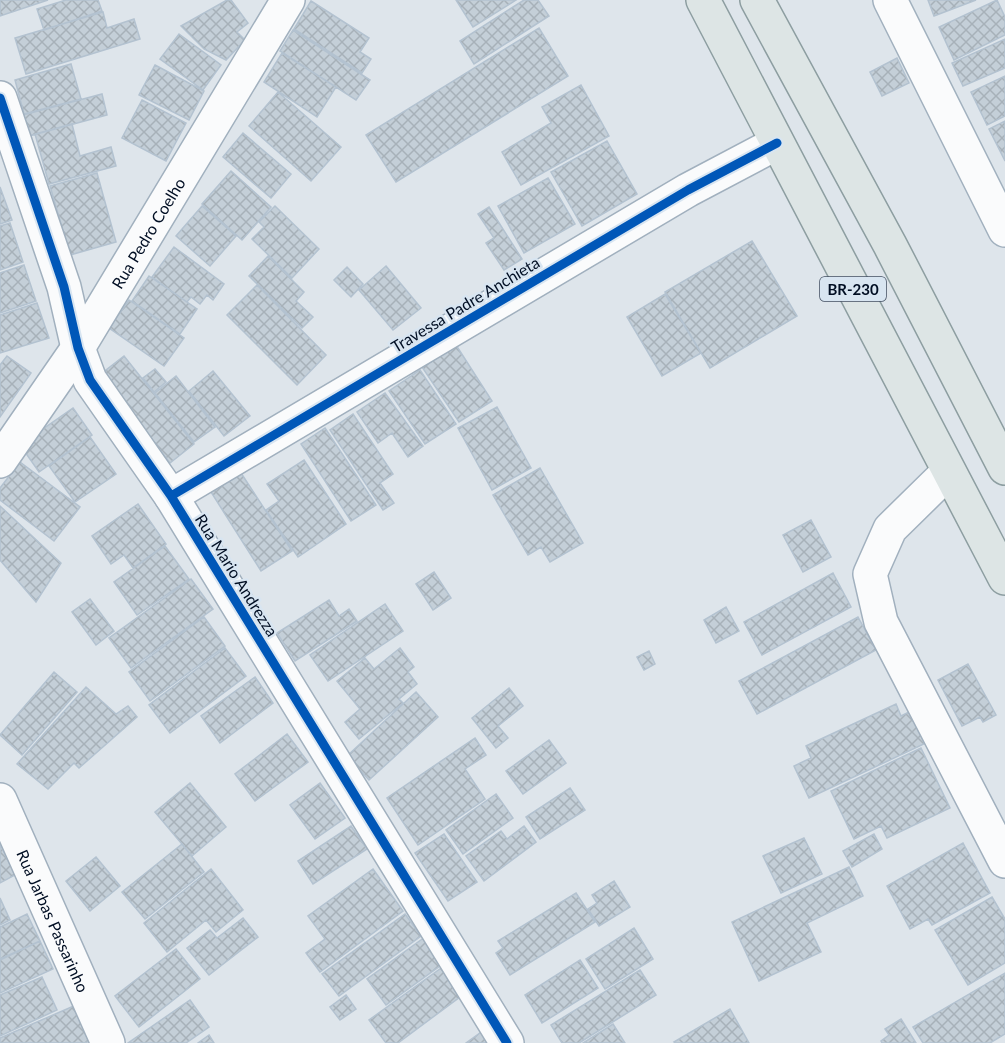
<svg xmlns="http://www.w3.org/2000/svg" width="1005" height="1043" font-family="Lato,sans-serif">
  <style>
    .building { fill: url(#building-cross-hatch); stroke: #b3c2d0; stroke-width: 1.5 }
    .lines { fill: none; stroke-linecap: round; stroke-linejoin: round }
    .minor-casing { stroke: #a1b0be; stroke-width: 36 }
    .primary-casing { stroke: #8d9ea1; stroke-width: 36 }
    .minor { stroke: #fafbfc; stroke-width: 33 }
    .primary { stroke: #dde5e5; stroke-width: 33 }
    .cycleway-casing { stroke: #d8e5f1; stroke-width: 13 }
    .cycleway { stroke: #0057b8; stroke-width: 9 }
    .labels { text-anchor: middle; dominant-baseline: central; stroke-width: 5; stroke-linejoin: round; paint-order: stroke }
    .shield { fill: #d8e5f1; stroke: #414e61; stroke-width: 1.5 }
    .shield-label { font-size: 15px; font-weight: bold; fill: #000e23 }
    .street-label { font-size: 16px; fill: #000e23; stroke: #d8e5f1 }
  </style>
  <defs>
    <pattern id="building-cross-hatch" width="8" height="8" patternUnits="userSpaceOnUse" patternTransform="scale(1.5)"><rect width="8" height="8" fill="#c4cfd8"/><path d="M0 0l8 8M0 8l8-8" fill="none" stroke="#a7b1b9"/></pattern>
  </defs>
  <rect width="100%" height="100%" fill="#dee5eb"/>
  <path class="building" d="M0 0H48L0 16Z
    M66 0H98L102 11 44 30 37 9Z
    M227 0H231L248 23 237 32 245 40 226 60 204 49 181 26Z
    M456 0H516L473 27Z
    M524 0H538L549 16 474 64 460 41Z
    M928 0H976L934 16Z
    M997 0 1005 17V35L954 60 939 27Z
    M311 1 369 38 360 52 371 59 362 73 294 29Z
    M103 12 107 28 134 19 140 39 26 74 15 38Z
    M539 28 568 76 396 182 366 135Z
    M293 30 370 80 356 100 280 51Z
    M179 34 221 65 203 90 160 59Z
    M1005 39V68L963 86 952 63Z
    M282 53 336 87 317 117 264 82Z
    M897 58 909 83 882 96 870 72Z
    M71 64 81 99 24 114 15 80Z
    M155 65 204 91 189 120 139 95Z
    M1005 76V116L987 125 971 92Z
    M581 85 609 136 521 185 502 152 551 123 542 107Z
    M278 92 341 147 311 181 249 126Z
    M102 94 107 115 29 136 23 115Z
    M142 100 186 123 166 161 122 138Z
    M1005 121V161L989 129Z
    M72 124 80 156 111 147 116 166 49 184 35 134Z
    M243 133 291 174 271 198 223 157Z
    M607 141 637 194 582 226 551 172Z
    M231 171 271 207 242 240 202 204Z
    M97 173 116 242 70 255 50 186Z
    M548 178 575 224 524 253 498 206Z
    M0 187 12 220 0 224Z
    M202 206 236 236 210 266 176 236Z
    M275 206 319 249 292 278 252 239 264 227 259 222Z
    M489 207 522 259 504 270 486 243 494 238 478 214Z
    M10 223 23 262 0 270V226Z
    M752 241 797 316 710 368 665 292Z
    M174 247 224 284 213 300 207 295 200 304 191 297 187 302 152 277Z
    M268 256 304 292 296 301 313 317 302 328 249 276Z
    M24 265 36 301 0 313V273Z
    M386 266 421 308 393 330 359 290Z
    M347 267 363 284 351 297 334 280Z
    M149 276 197 309 180 334 132 301Z
    M257 285 326 355 297 385 227 315Z
    M665 294 701 353 662 376 627 317Z
    M129 300 184 338 164 366 109 328Z
    M37 303 49 338 0 353V315Z
    M456 345 492 401 459 422 422 367Z
    M7 356 31 373 0 417V365Z
    M124 356 194 444 170 463 101 374Z
    M155 369 166 382 154 392 143 378Z
    M420 370 456 424 425 444 389 391Z
    M213 371 250 416 224 436 189 391Z
    M176 376 215 427 194 442 155 393Z
    M385 393 423 446 408 457 392 433 378 443 357 412Z
    M497 407 531 468 492 490 458 428Z
    M73 408 92 435 39 472 20 445Z
    M353 414 393 474 380 483 394 503 383 510 330 430Z
    M325 428 376 505 351 521 301 444Z
    M90 437 116 474 75 502 49 466Z
    M304 460 346 524 298 557 266 510 279 501 267 484Z
    M20 462 80 507 54 541 0 500V488Z
    M540 468 583 543 550 562 541 547 528 555 493 495Z
    M241 473 292 551 261 571 211 492Z
    M138 504 166 544 133 568 124 555 111 564 92 536Z
    M0 506 61 563 36 602 0 560Z
    M811 520 831 557 803 572 783 535Z
    M165 546 189 579 137 615 114 582Z
    M434 572 451 598 433 610 416 584Z
    M833 573 851 607 762 655 744 622Z
    M191 579 213 609 131 668 109 638Z
    M90 599 114 631 96 645 72 612Z
    M329 600 339 616 349 609 357 621 295 661 277 633Z
    M385 604 403 631 328 681 310 655Z
    M726 607 739 631 716 643 704 620Z
    M204 617 225 646 150 701 129 672Z
    M858 617 876 650 757 714 739 681Z
    M225 648 246 676 170 733 149 705Z
    M400 648 414 667 408 672 417 684 399 699 403 703 359 739 345 722 360 709 337 681 365 658 374 669Z
    M649 651 655 664 644 670 637 657Z
    M968 664 996 715 983 722 980 717 962 726 938 680Z
    M54 672 77 692 22 755 0 735Z
    M255 677 273 703 220 743 201 716Z
    M86 687 116 714 128 706 137 717 79 768 74 763 48 789 17 764Z
    M509 688 523 706 498 726 508 738 496 748 472 718Z
    M416 692 438 717 369 780 347 756Z
    M896 704 901 716 911 711 926 743 809 798 794 766 811 758 806 746Z
    M287 734 308 762 255 801 235 774Z
    M475 738 486 755 465 769 485 799 418 845 387 798Z
    M549 740 566 763 523 794 506 771Z
    M921 748 950 808 887 838 881 826 854 839 831 791Z
    M190 783 226 827 192 856 155 812Z
    M320 783 345 818 315 839 290 805Z
    M570 788 585 810 540 839 526 817Z
    M496 794 513 818 463 854 446 830Z
    M351 826 367 849 313 884 298 861Z
    M524 826 536 842 484 881 466 856 501 831 507 839Z
    M444 834 477 882 448 901 415 853Z
    M874 834 882 849 852 867 843 851Z
    M804 838 822 874 781 893 763 856Z
    M963 843 990 893 932 925 928 919 910 929 887 886Z
    M0 844 15 875 0 883Z
    M182 844 204 872 145 919 122 892Z
    M96 857 120 886 90 911 66 881Z
    M849 867 863 896 807 923 821 952 759 981 732 922Z
    M211 869 243 910 216 932 206 920 167 952 144 923Z
    M373 869 403 911 320 972 306 953 325 939 308 916Z
    M614 881 630 907 599 926 588 909 597 903 592 895Z
    M576 893 595 922 510 975 496 953 503 948 498 941Z
    M992 897 1005 919V963L968 985 935 930Z
    M0 898 10 920 0 925Z
    M27 914 40 941 0 959V927Z
    M405 914 421 936 339 996 322 974Z
    M243 918 258 937 209 975 187 948 210 930 217 938Z
    M634 928 653 959 605 989 586 959Z
    M425 937 444 963 386 1005 367 979Z
    M40 941 53 969 0 993V960Z
    M176 949 200 979 139 1027 115 996Z
    M580 960 598 988 542 1023 525 995Z
    M444 966 464 994 398 1043H386L369 1020Z
    M640 970 656 995 579 1043H562L551 1025Z
    M1005 973V1034L990 1043H923L913 1027Z
    M42 977 57 1010 0 1036V995Z
    M346 995 356 1009 340 1020 330 1007Z
    M190 1000 209 1027 186 1043H128Z
    M76 1005 92 1040 85 1043H0V1038Z
    M730 1009 749 1043H675L674 1042Z
    M901 1019 916 1043H882L881 1041 889 1035 885 1029Z
    M613 1024 625 1043H583Z
    M484 1030 493 1043H466Z
    M209 1035 214 1043H198Z"/>
  <g class="lines">
    <defs>
      <g id="minor">
        <path d="M890 0 1005 230"/>
        <path d="M0 98 64 287 78 348 90 380 171 496 507 1043"/>
        <path id="s1" d="M0 461 78 348 288 0"/>
        <path d="M948 472 890 529 870 574 881 622 1005 861"/>
        <path d="M171 496 688 190 777 143"/>
        <path id="s2" d="M0 800 108 1043"/>
      </g>
      <path id="primary" d="M703 0 1005 578
        M757 0 890 245 1005 468"/>
    </defs>
    <use href="#minor" class="minor-casing"/>
    <use href="#primary" class="primary-casing"/>
    <use href="#minor" class="minor"/>
    <use href="#primary" class="primary"/>
    <defs>
      <path id="cycleway" d="M0 98 64 287 78 348 90 380 171 496 507 1043
        M171 496 688 190 777 143"/>
    </defs>
    <use href="#cycleway" class="cycleway-casing"/>
    <use href="#cycleway" class="cycleway"/>
  </g>
  <g class="labels">
    <rect class="shield" x="820" y="277" width="66" height="24" rx="4.5"/>
    <g class="shield-label">
      <text x="853" y="289">BR-230</text>
    </g>
    <g class="street-label">
      <text stroke="none"><textPath href="#s1" startOffset="272">Rua Pedro Coelho</textPath></text>
      <text transform="translate(465 304) rotate(-31)">Travessa Padre Anchieta</text>
      <text transform="translate(237 575) rotate(58)">Rua Mario Andrezza</text>
      <text stroke="none"><textPath href="#s2" startOffset="132">Rua Jarbas Passarinho</textPath></text>
    </g>
  </g>
</svg>
